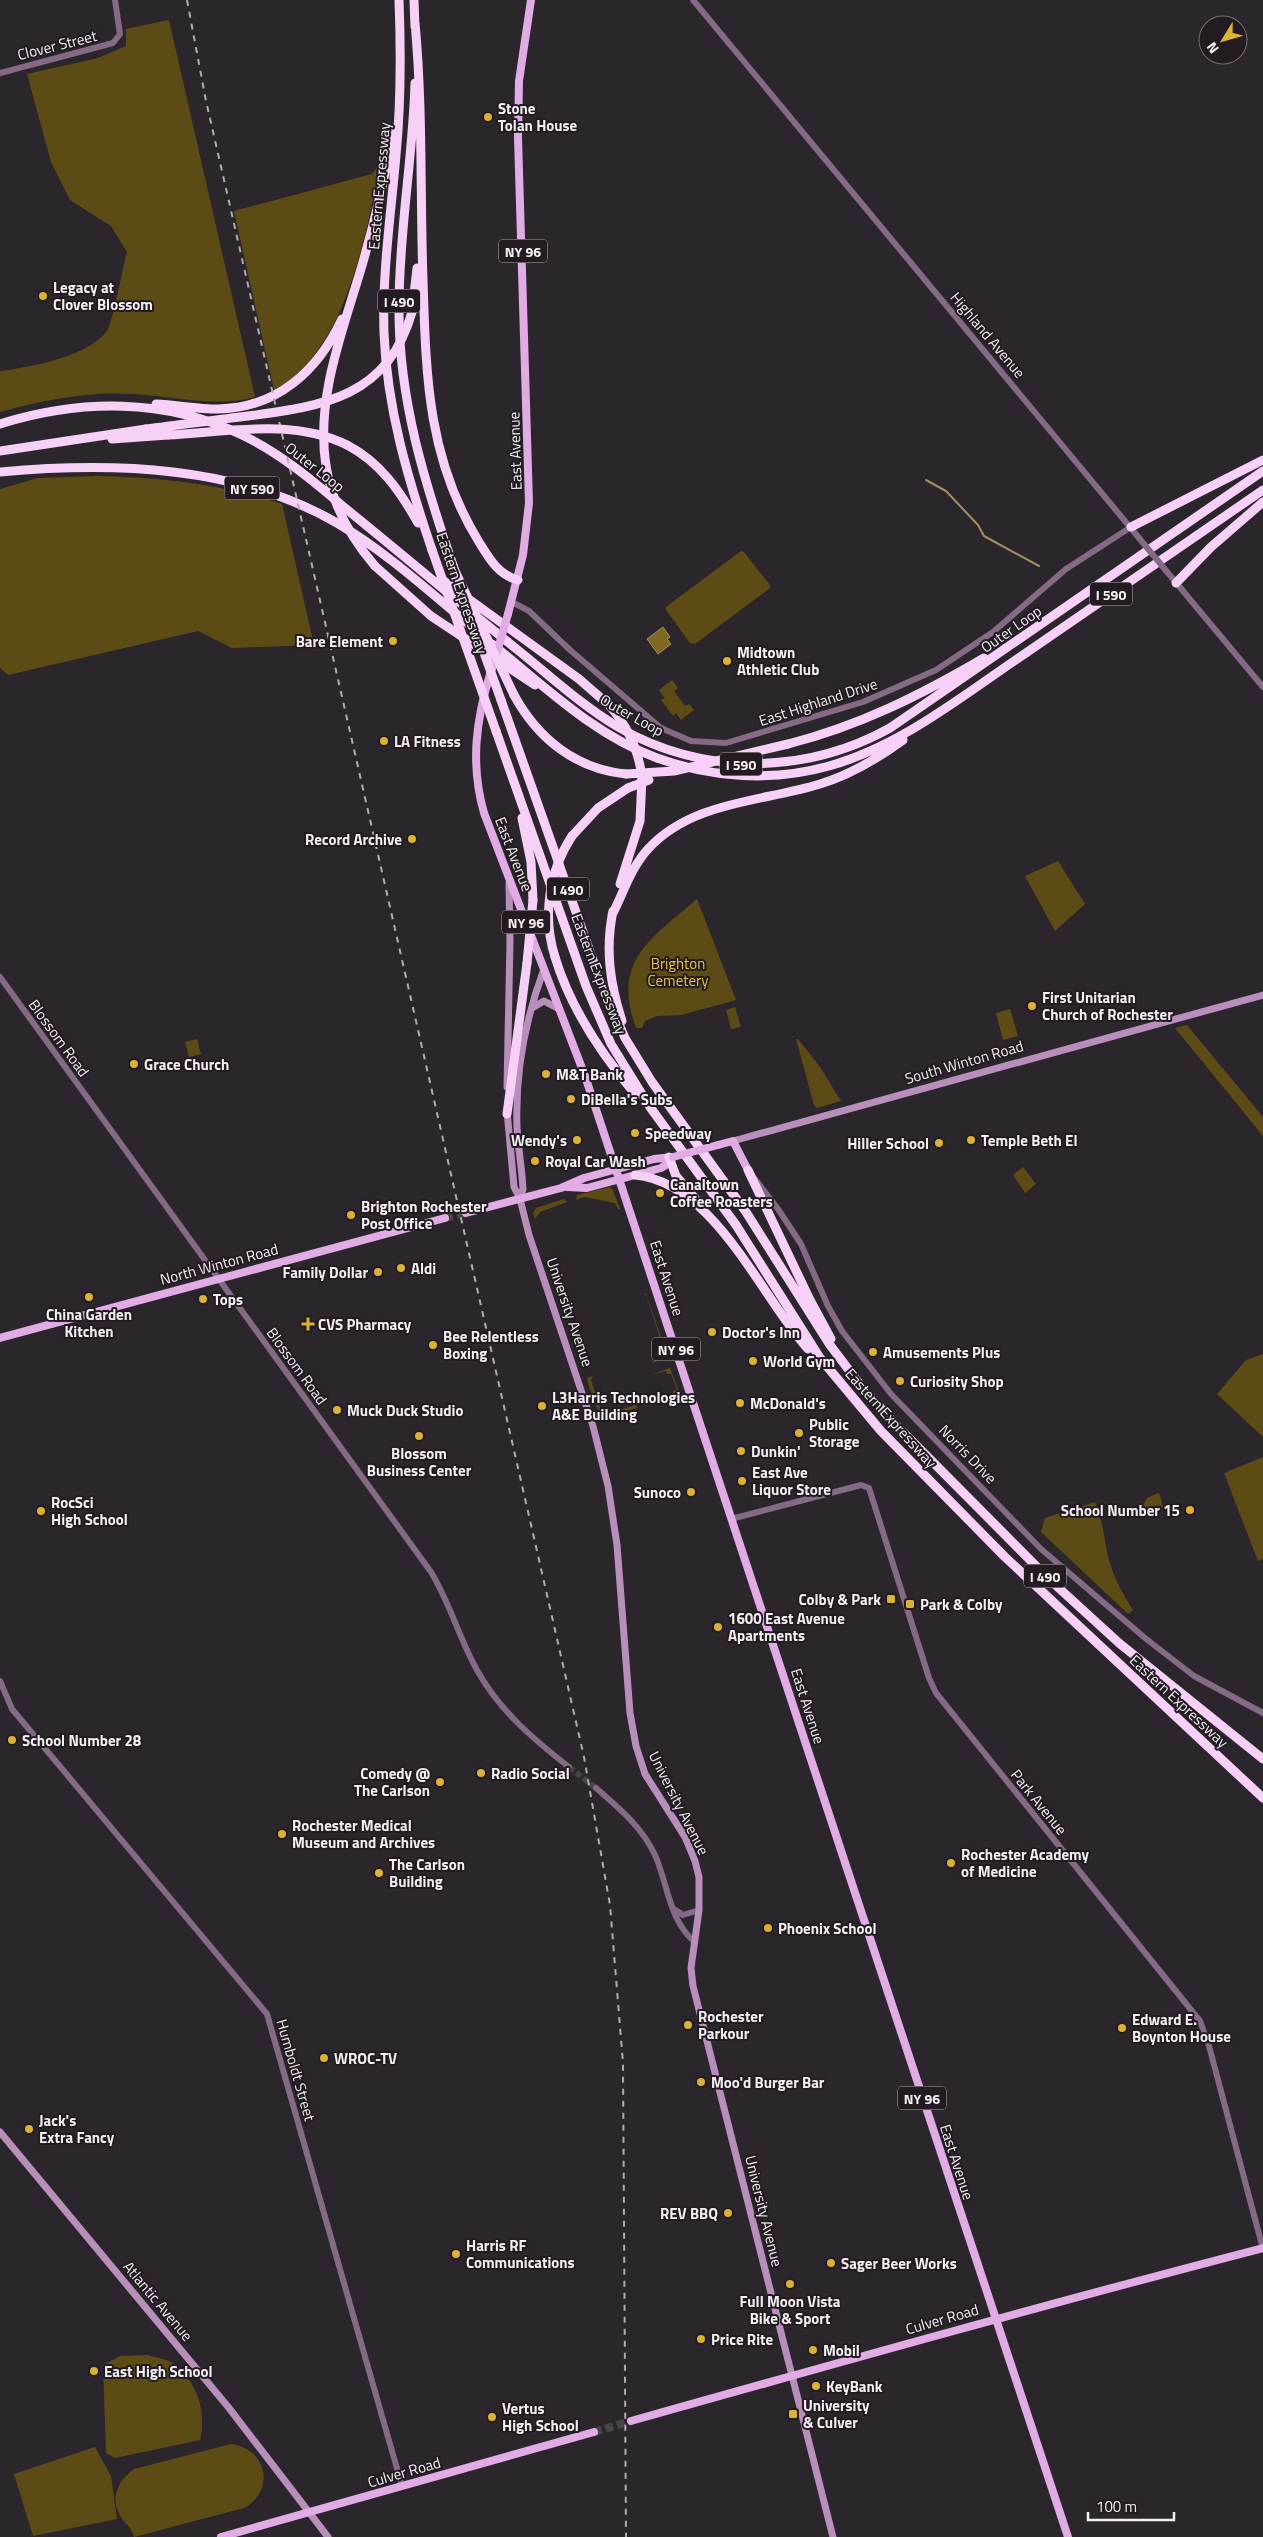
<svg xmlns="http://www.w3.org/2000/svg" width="1263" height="2537" font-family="'Titillium Web',sans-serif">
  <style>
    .green { fill: #5d4b16 }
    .water { fill: #7f6822; stroke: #a29060 }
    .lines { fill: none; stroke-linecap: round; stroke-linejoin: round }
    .stream { stroke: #a29060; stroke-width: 2 }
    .tertiary-tunnel { stroke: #49444a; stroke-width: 6; stroke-dasharray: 6 3; stroke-linecap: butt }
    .primary-tunnel { stroke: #49444a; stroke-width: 8; stroke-dasharray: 8 4; stroke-linecap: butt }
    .tertiary { stroke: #846a85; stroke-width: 6 }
    .secondary { stroke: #b88fba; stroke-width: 7 }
    .primary { stroke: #e1abe3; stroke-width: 8 }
    .motorway { stroke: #f7d0f8; stroke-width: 9 }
    .rail { stroke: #b0acb0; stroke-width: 2; stroke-dasharray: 6 6; stroke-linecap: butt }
    .tertiary-bridge { stroke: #846a85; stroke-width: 6 }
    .primary-bridge { stroke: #e1abe3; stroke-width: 8 }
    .motorway-bridge { stroke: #f7d0f8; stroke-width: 9 }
    .poi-dot { fill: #dbb233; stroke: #221c22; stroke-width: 2 }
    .labels { text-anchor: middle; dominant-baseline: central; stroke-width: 4; stroke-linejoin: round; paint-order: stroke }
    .shield { fill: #221c22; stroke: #b4afb4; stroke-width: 1 }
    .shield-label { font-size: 14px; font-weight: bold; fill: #f2eef2 }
    .street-label { font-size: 15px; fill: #f2eef2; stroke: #221c22 }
    .poi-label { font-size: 15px; font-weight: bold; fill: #f2eef2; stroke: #221c22; text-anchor: start }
    .park-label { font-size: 15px; fill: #eac146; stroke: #221c22 }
  </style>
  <rect width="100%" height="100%" fill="#2b262c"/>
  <path class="green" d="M169 20 255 397C214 408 174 396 133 394 87 391 44 400 0 412V371C31 367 87 357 107 331 113 322 123 266 127 252L111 226 70 200 51 162 27 74 98 58 126 46V29Z
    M380 164C366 235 345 354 274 390L234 211 372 174Z
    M95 476C159 477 221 484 282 504L314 645 232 648 198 631 8 675 0 668V489L38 478Z
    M741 551 744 552 770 585V588L695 644 690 643 666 610V607Z
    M672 680 678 688 674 691 685 706 689 704 694 710 681 720 676 713 673 716 661 700 665 698 659 690Z
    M1058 861 1085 904 1055 931 1025 876Z
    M697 899 736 1000 681 1015 657 1016 645 1021 642 1028H636C611 960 652 938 697 899Z
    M735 1007 741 1027 731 1029 726 1010Z
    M1010 1009 1018 1036 1003 1040 996 1013Z
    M1187 1025 1263 1117V1136L1175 1028Z
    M197 1039 201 1054 189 1057 185 1042Z
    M796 1039H798L820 1067 841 1101 817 1108 814 1105Z
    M1023 1167 1036 1184 1025 1193 1013 1175Z
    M610 1187 613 1190 620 1209H618L615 1203 585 1197 576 1200 577 1195Z
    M564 1199 567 1202 540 1212 535 1219 533 1213 536 1208Z
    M646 1294 668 1357 653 1363 649 1358 653 1362 661 1359V1354L665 1353 646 1295H642Z
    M1263 1354V1437L1217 1394 1246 1360Z
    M670 1368 680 1394 645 1406 643 1401 645 1398 648 1402 673 1395V1391L677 1389 671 1374H667L666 1371 651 1375Z
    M593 1376 591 1380 601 1411 606 1410 608 1413 633 1406V1402L638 1408 604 1417 600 1416 588 1383 587 1378Z
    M1263 1457V1559L1258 1561 1224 1473Z
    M1158 1493 1160 1495 1163 1508 1150 1513 1141 1509 1147 1498Z
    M1095 1502C1103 1521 1104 1540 1109 1560 1114 1578 1123 1594 1133 1610L1128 1614 1041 1532 1045 1518Z
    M147 2355C154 2357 166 2359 173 2363 197 2381 207 2412 200 2440L115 2458 106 2453 103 2365 120 2356Z
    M231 2444C267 2449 276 2490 244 2508L134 2537C132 2528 126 2525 121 2517 109 2498 118 2481 134 2469Z
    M95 2447 111 2476 117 2519 33 2536 14 2474Z"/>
  <path class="water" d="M663 627 670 637 667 639 671 644 658 654 647 639Z"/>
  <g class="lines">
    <path class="stream" d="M926 480 946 491 978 525 984 536 1039 566"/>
    <path class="tertiary-tunnel" d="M569 1767 596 1788"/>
    <path class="primary-tunnel" d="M445 1218 466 1213
      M594 2432 631 2421"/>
    <path class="tertiary" d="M693 0 1139 538
      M0 73 113 43 120 34 115 0
      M1168 573 1263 687
      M512 602 529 611 570 650 661 728 691 741 726 743 863 702 936 670 993 632 1066 569 1131 527
      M0 977 431 1572C450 1603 459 1638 477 1670 499 1710 533 1739 569 1767
      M755 1179 778 1209 801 1244 828 1306 842 1331 891 1394 1041 1549 1145 1638 1194 1676 1263 1713
      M731 1519 861 1485 869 1488 929 1678 936 1693 1200 2021 1209 2046 1263 2249
      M0 1681 12 1709 267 2014 402 2486
      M596 1788C619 1808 642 1827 655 1855 668 1884 669 1921 695 1942
      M674 1909 683 1915 699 1910"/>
    <path class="secondary" d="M532 1008 544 1001 559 1009
      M507 1087 510 942 509 883
      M507 1111 514 1187 520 1199 529 1235 593 1426 608 1486 617 1545 630 1713 636 1746 645 1774 685 1837 695 1861 699 1877V1910L691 1968 693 1986 833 2537
      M733 1141 1263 995
      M520 1199 523 1189C522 1168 518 1148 517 1127 515 1072 525 1020 544 969
      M0 2132 229 2408 328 2537"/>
    <path class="primary" d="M508 614 523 555 529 503 518 138 519 81 531 0
      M491 671C476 719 470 764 484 813L585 1076 1068 2537
      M718 1145 733 1141 748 1170
      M466 1213 561 1188 584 1178 654 1159 673 1157 669 1163 661 1168 587 1188 567 1187
      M0 1338 445 1218
      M631 2421C841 2362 1051 2303 1263 2248
      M221 2537 594 2432"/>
    <path class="motorway" d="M399 0C401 52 401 104 396 155 391 214 382 273 384 333 387 409 408 479 432 550
      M414 0 415 27
      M415 23C423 108 420 194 423 280 426 374 427 458 479 542 489 558 498 575 518 580
      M415 83C413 157 399 231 399 306 398 399 425 484 455 571
      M412 312 417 268
      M156 404C177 405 197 409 218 409 277 408 318 371 342 319
      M0 424C80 399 165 398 242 435 280 453 313 481 345 508 402 554 457 601 514 647 548 674 581 705 618 727 703 776 805 775 890 728L1263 471
      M112 439 168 435
      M347 445C380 462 400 491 418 523
      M0 451 146 429
      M326 466C315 397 344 328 363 262 375 220 385 177 393 133
      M0 472C112 462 237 465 337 523 388 553 433 595 478 632
      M1131 527 1263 460
      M375 566 431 616 535 685
      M441 579 579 679 610 706
      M1176 583 1211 547 1263 502
      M492 644C544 686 594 735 657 758 712 778 773 782 829 766 901 746 962 696 1023 655 1103 600 1183 545 1263 490
      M514 695C538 739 576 769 626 774
      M501 700 600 980 625 1038 652 1082 746 1212 830 1345 861 1386 896 1425 1050 1580 1119 1643 1263 1759
      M496 731 586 986 611 1044 650 1107 736 1225 820 1358 881 1431 1005 1557 1263 1798
      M788 744C859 726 921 695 984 658
      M522 818 531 862 533 900
      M572 836 598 808 628 788
      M620 884 640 821 642 778
      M613 911C605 949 610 984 622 1021
      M612 915C624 892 630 869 648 849 692 801 762 802 820 784 850 775 877 759 903 740
      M555 957C570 1007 602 1055 636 1095
      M507 1114 527 963
      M669 1157 676 1176 698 1202
      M748 1170 810 1300 831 1339
      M635 1175C714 1182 761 1297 808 1349"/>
    <path class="rail" d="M187 0 206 101 584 1757 610 1905 623 2063 626 2537"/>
    <path class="tertiary-bridge" d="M1139 538 1168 573"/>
    <path class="primary-bridge" d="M492 669 508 614
      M673 1157 718 1145"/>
    <path class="motorway-bridge" d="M146 429C180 425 214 420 248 416 324 406 388 397 412 312
      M168 435C227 432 293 418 347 445
      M326 466C332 504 350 537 375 566
      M432 550 496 731
      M455 571 514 695
      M474 625 501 700
      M610 706C628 727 639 751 642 778
      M626 774 674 771 788 744
      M628 788 649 780
      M555 957C542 916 549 871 572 836
      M527 963 533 900"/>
  </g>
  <g class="poi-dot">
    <circle cx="488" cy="117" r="5"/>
    <circle cx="43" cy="296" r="5"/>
    <circle cx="393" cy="641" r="5"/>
    <circle cx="727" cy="661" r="5"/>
    <circle cx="384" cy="741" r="5"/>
    <circle cx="412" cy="839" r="5"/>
    <circle cx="1032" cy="1006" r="5"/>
    <circle cx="134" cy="1064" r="5"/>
    <circle cx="546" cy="1074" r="5"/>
    <circle cx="571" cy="1099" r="5"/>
    <circle cx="635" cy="1133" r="5"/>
    <circle cx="577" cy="1140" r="5"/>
    <circle cx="971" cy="1140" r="5"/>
    <circle cx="939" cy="1143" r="5"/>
    <circle cx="535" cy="1161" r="5"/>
    <circle cx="660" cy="1193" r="5"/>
    <circle cx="351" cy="1215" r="5"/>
    <circle cx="401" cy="1268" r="5"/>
    <circle cx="378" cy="1272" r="5"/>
    <circle cx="89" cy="1297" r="5"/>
    <circle cx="203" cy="1299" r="5"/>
    <path d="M305.5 1316.5h5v5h5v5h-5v5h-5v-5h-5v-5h5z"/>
    <circle cx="712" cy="1332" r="5"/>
    <circle cx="433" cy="1345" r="5"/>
    <circle cx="873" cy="1352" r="5"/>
    <circle cx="753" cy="1361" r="5"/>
    <circle cx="900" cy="1381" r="5"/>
    <circle cx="740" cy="1403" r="5"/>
    <circle cx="542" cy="1406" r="5"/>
    <circle cx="337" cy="1410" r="5"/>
    <circle cx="799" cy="1433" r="5"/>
    <circle cx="419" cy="1436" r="5"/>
    <circle cx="741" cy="1451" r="5"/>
    <circle cx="742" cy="1481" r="5"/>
    <circle cx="691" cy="1492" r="5"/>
    <circle cx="1190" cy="1510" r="5"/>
    <circle cx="41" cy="1511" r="5"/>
    <rect x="886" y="1594" width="10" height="10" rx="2.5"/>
    <rect x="905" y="1599" width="10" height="10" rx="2.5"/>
    <circle cx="718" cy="1627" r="5"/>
    <circle cx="12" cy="1740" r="5"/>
    <circle cx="481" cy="1773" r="5"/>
    <circle cx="440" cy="1782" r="5"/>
    <circle cx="282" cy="1834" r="5"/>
    <circle cx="951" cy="1863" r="5"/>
    <circle cx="379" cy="1873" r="5"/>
    <circle cx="768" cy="1928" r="5"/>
    <circle cx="688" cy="2025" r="5"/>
    <circle cx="1122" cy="2028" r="5"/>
    <circle cx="324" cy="2058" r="5"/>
    <circle cx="701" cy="2082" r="5"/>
    <circle cx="29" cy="2129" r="5"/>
    <circle cx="728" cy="2213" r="5"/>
    <circle cx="456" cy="2254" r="5"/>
    <circle cx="831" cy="2263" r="5"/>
    <circle cx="790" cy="2284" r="5"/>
    <circle cx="701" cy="2339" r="5"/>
    <circle cx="813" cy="2350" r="5"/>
    <circle cx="94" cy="2371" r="5"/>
    <circle cx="816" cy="2386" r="5"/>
    <rect x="788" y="2409" width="10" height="10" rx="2.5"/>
    <circle cx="492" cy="2417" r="5"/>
  </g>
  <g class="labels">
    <g class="shield">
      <rect x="499" y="239.5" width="48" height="23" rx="4"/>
      <rect x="378" y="289.5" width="42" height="23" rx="4"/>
      <rect x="224.5" y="476.5" width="55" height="23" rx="4"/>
      <rect x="1090" y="582.5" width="42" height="23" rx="4"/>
      <rect x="720" y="752.5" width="42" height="23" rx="4"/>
      <rect x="547" y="877.5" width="42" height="23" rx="4"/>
      <rect x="502" y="910.5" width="48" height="23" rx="4"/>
      <rect x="652" y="1337.5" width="48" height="23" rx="4"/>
      <rect x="1024" y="1564.5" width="42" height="23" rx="4"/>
      <rect x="898" y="2086.5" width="48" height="23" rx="4"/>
    </g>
    <g class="shield-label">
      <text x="523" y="251">NY 96</text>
      <text x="399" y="301">I 490</text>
      <text x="252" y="488">NY 590</text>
      <text x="1111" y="594">I 590</text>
      <text x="741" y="764">I 590</text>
      <text x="568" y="889">I 490</text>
      <text x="526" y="922">NY 96</text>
      <text x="676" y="1349">NY 96</text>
      <text x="1045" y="1576">I 490</text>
      <text x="922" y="2098">NY 96</text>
    </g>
    <g class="street-label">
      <text transform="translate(57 45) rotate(-14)">Clover Street</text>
      <text transform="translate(379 186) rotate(-85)">Eastern Expressway</text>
      <text transform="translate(988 335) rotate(50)">Highland Avenue</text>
      <text transform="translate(515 451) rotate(-92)">East Avenue</text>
      <text transform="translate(315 467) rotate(38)">Outer Loop</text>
      <text transform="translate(462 593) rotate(71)">Eastern Expressway</text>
      <text transform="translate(1011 629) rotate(-35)">Outer Loop</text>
      <text transform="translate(818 702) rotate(-18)">East Highland Drive</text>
      <text transform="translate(632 715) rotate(29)">Outer Loop</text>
      <text transform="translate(514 854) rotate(69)">East Avenue</text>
      <text transform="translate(599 974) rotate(69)">Eastern Expressway</text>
      <text transform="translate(59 1038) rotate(54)">Blossom Road</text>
      <text transform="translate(964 1062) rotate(-16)">South Winton Road</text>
      <text transform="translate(219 1264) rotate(-15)">North Winton Road</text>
      <text transform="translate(667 1278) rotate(72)">East Avenue</text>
      <text transform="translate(570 1312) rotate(71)">University Avenue</text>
      <text transform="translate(297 1366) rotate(54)">Blossom Road</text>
      <text transform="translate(891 1418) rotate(48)">Eastern Expressway</text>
      <text transform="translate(968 1454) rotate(46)">Norris Drive</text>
      <text transform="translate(1179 1701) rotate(43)">Eastern Expressway</text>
      <text transform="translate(808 1706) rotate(72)">East Avenue</text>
      <text transform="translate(1039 1802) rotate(51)">Park Avenue</text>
      <text transform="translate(679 1803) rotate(63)">University Avenue</text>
      <text transform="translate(296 2070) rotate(74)">Humboldt Street</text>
      <text transform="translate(957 2162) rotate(72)">East Avenue</text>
      <text transform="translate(764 2211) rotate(76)">University Avenue</text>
      <text transform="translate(158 2301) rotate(50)">Atlantic Avenue</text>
      <text transform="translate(942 2319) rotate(-16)">Culver Road</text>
      <text transform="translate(404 2472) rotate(-16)">Culver Road</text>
    </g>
    <g class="poi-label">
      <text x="498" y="108">Stone<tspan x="498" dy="17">Tolan House</tspan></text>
      <text x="53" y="287">Legacy at<tspan x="53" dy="17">Clover Blossom</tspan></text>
      <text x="383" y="641" text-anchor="end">Bare Element</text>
      <text x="737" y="652">Midtown<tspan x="737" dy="17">Athletic Club</tspan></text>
      <text x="394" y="741">LA Fitness</text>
      <text x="402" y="839" text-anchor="end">Record Archive</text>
      <text x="1042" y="997">First Unitarian<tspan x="1042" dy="17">Church of Rochester</tspan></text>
      <text x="144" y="1064">Grace Church</text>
      <text x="556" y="1074">M&amp;T Bank</text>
      <text x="581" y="1099">DiBella's Subs</text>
      <text x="645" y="1133">Speedway</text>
      <text x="567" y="1140" text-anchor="end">Wendy's</text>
      <text x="981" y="1140">Temple Beth El</text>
      <text x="929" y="1143" text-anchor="end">Hiller School</text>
      <text x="545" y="1161">Royal Car Wash</text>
      <text x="670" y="1184">Canaltown<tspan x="670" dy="17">Coffee Roasters</tspan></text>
      <text x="361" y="1206">Brighton Rochester<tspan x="361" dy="17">Post Office</tspan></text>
      <text x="411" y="1268">Aldi</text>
      <text x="368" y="1272" text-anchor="end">Family Dollar</text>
      <text x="213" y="1299">Tops</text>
      <text x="89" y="1314" text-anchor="middle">China Garden<tspan x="89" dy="17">Kitchen</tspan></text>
      <text x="318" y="1324">CVS Pharmacy</text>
      <text x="722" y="1332">Doctor's Inn</text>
      <text x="443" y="1336">Bee Relentless<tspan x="443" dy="17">Boxing</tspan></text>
      <text x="883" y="1352">Amusements Plus</text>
      <text x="763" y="1361">World Gym</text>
      <text x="910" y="1381">Curiosity Shop</text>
      <text x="552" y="1397">L3Harris Technologies<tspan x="552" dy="17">A&amp;E Building</tspan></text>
      <text x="750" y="1403">McDonald's</text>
      <text x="347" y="1410">Muck Duck Studio</text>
      <text x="809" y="1424">Public<tspan x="809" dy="17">Storage</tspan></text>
      <text x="751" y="1451">Dunkin'</text>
      <text x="419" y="1453" text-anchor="middle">Blossom<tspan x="419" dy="17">Business Center</tspan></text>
      <text x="752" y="1472">East Ave<tspan x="752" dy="17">Liquor Store</tspan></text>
      <text x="681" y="1492" text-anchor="end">Sunoco</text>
      <text x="51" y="1502">RocSci<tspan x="51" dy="17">High School</tspan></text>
      <text x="1180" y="1510" text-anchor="end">School Number 15</text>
      <text x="881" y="1599" text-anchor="end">Colby &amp; Park</text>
      <text x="920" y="1604">Park &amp; Colby</text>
      <text x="728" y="1618">1600 East Avenue<tspan x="728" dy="17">Apartments</tspan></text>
      <text x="22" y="1740">School Number 28</text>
      <text x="430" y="1773" text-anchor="end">Comedy @<tspan x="430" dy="17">The Carlson</tspan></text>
      <text x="491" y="1773">Radio Social</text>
      <text x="292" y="1825">Rochester Medical<tspan x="292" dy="17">Museum and Archives</tspan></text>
      <text x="961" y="1854">Rochester Academy<tspan x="961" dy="17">of Medicine</tspan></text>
      <text x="389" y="1864">The Carlson<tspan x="389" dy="17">Building</tspan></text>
      <text x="778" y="1928">Phoenix School</text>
      <text x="698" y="2016">Rochester<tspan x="698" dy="17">Parkour</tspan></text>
      <text x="1132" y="2019">Edward E.<tspan x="1132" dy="17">Boynton House</tspan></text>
      <text x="334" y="2058">WROC-TV</text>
      <text x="711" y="2082">Moo'd Burger Bar</text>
      <text x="39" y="2120">Jack's<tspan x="39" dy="17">Extra Fancy</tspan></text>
      <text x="718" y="2213" text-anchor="end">REV BBQ</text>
      <text x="466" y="2245">Harris RF<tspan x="466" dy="17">Communications</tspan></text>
      <text x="841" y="2263">Sager Beer Works</text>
      <text x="790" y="2301" text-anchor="middle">Full Moon Vista<tspan x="790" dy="17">Bike &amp; Sport</tspan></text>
      <text x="711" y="2339">Price Rite</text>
      <text x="823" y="2350">Mobil</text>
      <text x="104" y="2371">East High School</text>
      <text x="826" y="2386">KeyBank</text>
      <text x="803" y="2405">University<tspan x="803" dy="17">&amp; Culver</tspan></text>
      <text x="502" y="2408">Vertus<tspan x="502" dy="17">High School</tspan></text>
    </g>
    <g class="park-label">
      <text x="678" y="963">Brighton<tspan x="678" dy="17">Cemetery</tspan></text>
    </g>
  </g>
  <g transform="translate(1223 40) rotate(233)"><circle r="24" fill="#221c22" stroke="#757075"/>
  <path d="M0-4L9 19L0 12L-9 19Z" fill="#dbb233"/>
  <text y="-8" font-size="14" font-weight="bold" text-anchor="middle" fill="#f2eef2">N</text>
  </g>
  <path d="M1088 2512v8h86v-8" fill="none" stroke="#f2eef2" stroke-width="2.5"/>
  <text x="1096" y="2512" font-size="15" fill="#f2eef2" stroke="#221c22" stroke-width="4" paint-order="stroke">100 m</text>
</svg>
